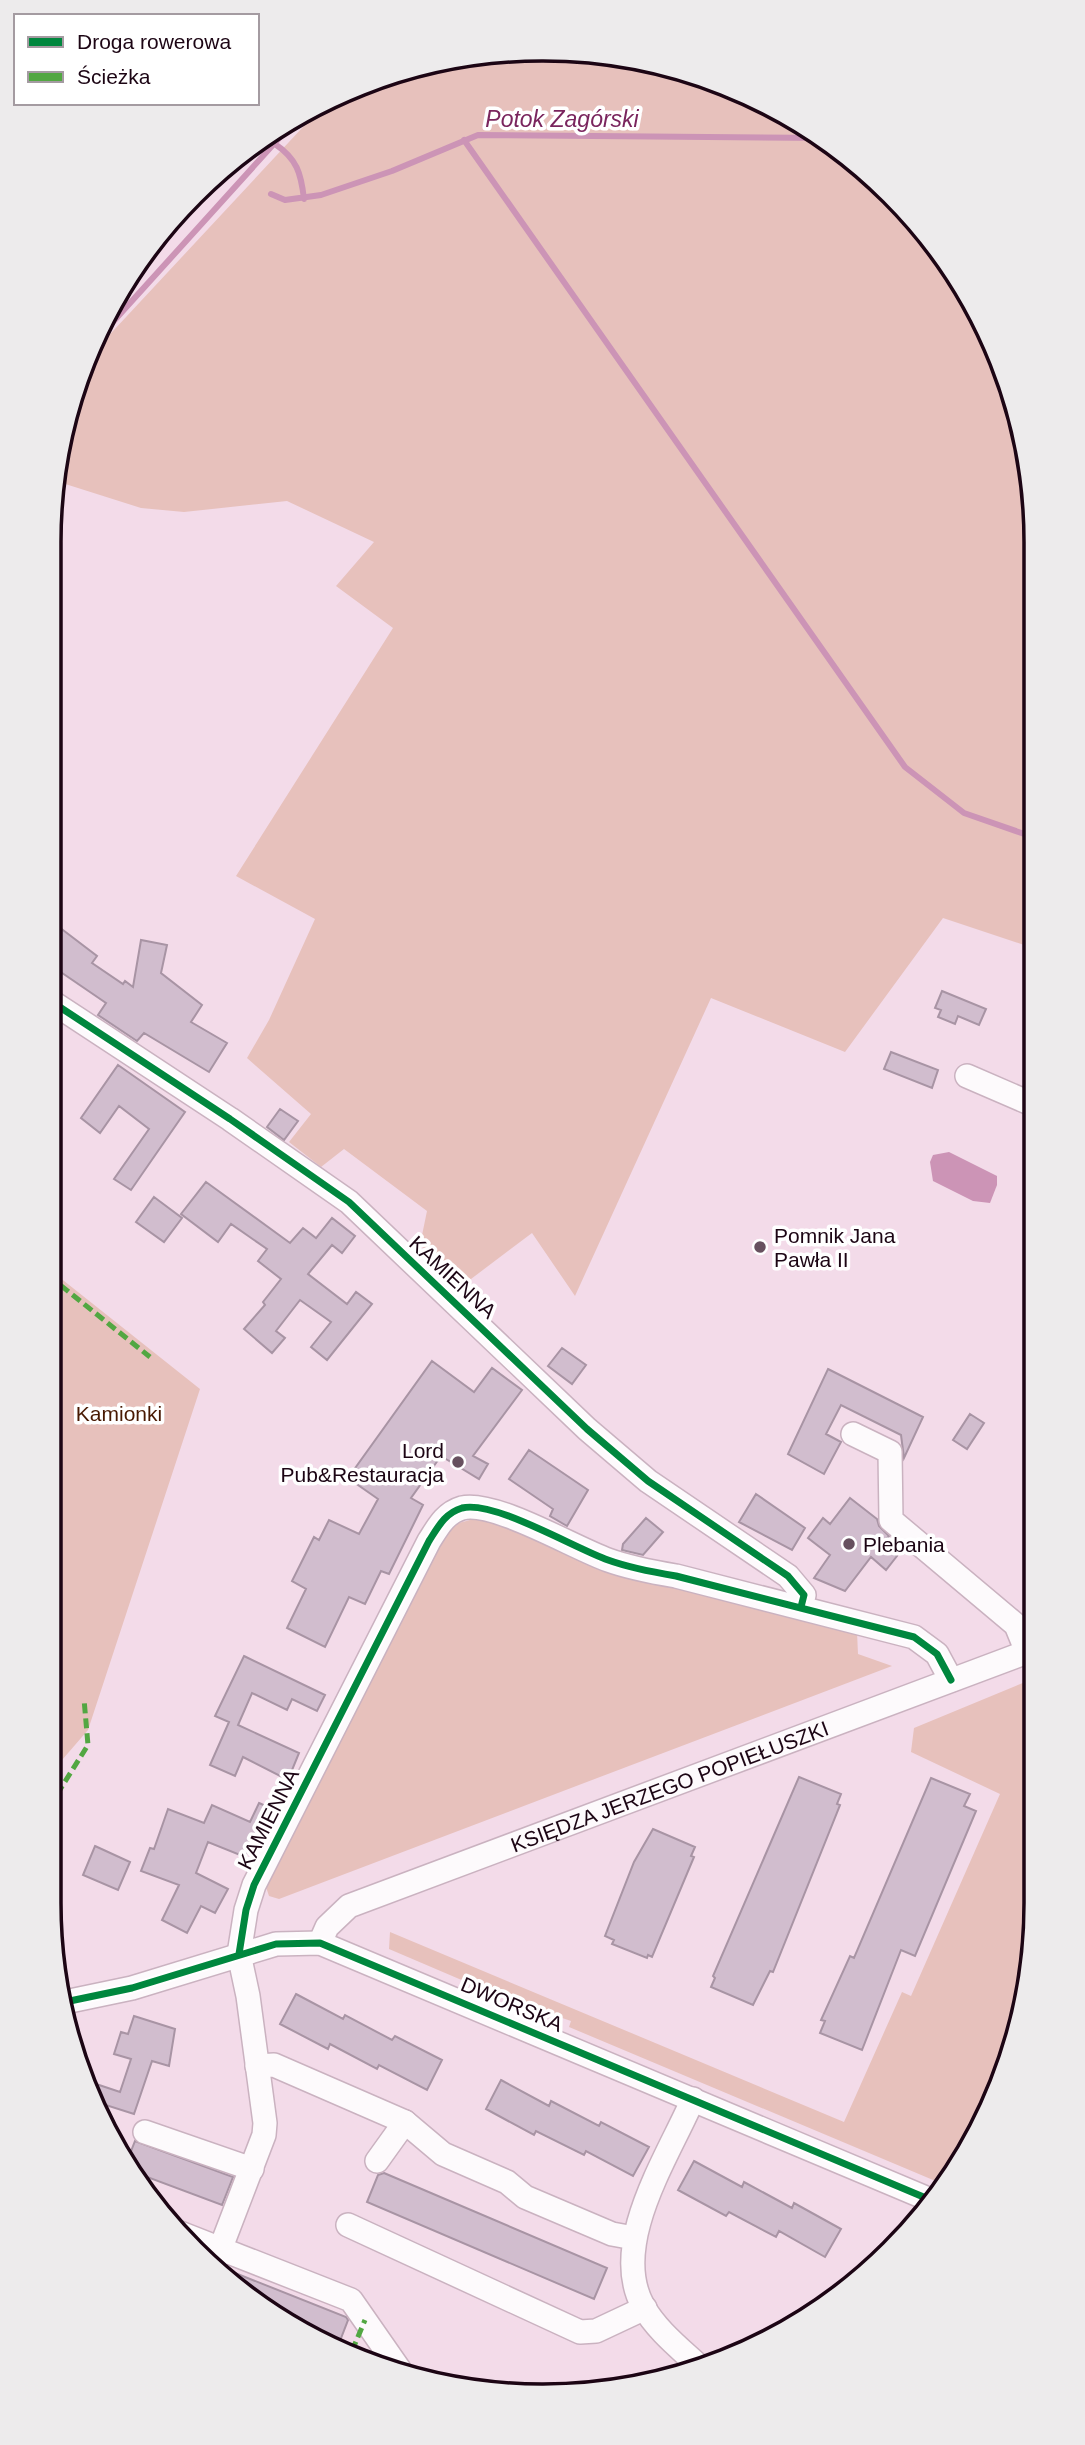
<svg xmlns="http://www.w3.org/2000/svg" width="1085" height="2445" font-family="Helvetica,sans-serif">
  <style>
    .green { fill: #e7c1bc }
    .water { fill: #cc94b6 }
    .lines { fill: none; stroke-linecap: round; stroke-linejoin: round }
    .stream { stroke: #cc94b6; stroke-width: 6 }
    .building { fill: #d1bdce; stroke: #a894a4; stroke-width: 2 }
    .minor-casing { stroke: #cab2c0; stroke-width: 26 }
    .minor { stroke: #fdfafc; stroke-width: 23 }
    .quiet { stroke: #52a742; stroke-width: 5; stroke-dasharray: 10 5; stroke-linecap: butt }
    .cycleway-casing { stroke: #fff; stroke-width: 11 }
    .cycleway { stroke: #00873e; stroke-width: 7 }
    .poi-dot { fill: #67505f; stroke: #fff; stroke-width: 2.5 }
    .labels { text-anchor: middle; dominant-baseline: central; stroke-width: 7; stroke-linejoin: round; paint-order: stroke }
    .poi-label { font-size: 21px; fill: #1c0514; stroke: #fff; text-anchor: start }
    .street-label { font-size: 21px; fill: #1c0514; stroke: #fff }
    .park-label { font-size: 21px; fill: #481902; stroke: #fff }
    .water-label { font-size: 23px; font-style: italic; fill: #7a255e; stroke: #fff }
    .rim { fill: none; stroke: #1c0514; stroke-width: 3.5 }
  </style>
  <rect width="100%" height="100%" fill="#f3dbe9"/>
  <path class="green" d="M511 50 607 53 701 75 817 132 914 217 985 325 1032 478 1033 948 943 918 845 1052 711 998 575 1296 532 1233 467 1282 420 1245 427 1211 344 1149 321 1167 289 1142 311 1114 247 1058 269 1020 315 919 236 876 393 628 336 586 374 542 287 501 184 512 141 508 59 482 75 383 86 360 330 98 415 66Z
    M49 1269 200 1389 88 1730 49 1775Z
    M474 1519 493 1522 564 1552 857 1632 858 1654 892 1666 279 1899 269 1896 265 1884 442 1539 455 1524Z
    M1035 1678 1036 1902 1010 2061 970 2149 945 2185 569 2027 571 2021 499 1996 389 1949 390 1932 844 2122 902 1992 911 1996 1000 1794 911 1752 914 1728Z"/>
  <path class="water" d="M949 1152 997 1176V1185L990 1203 973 1201 933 1181 930 1162 933 1155Z"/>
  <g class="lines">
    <path class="stream" d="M464 140 905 767 964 813 1033 837
      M275 144C297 159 301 173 304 199
      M271 194 285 200 321 195 392 171 478 135 824 138
      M93 344 300 115"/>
  </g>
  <path class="building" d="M59 927 97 956 92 963 123 984 125 981 133 987 141 940 167 945 161 973 202 1005 191 1022 227 1043 209 1072 144 1033 137 1041 98 1015 106 1003 49 964V941Z
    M942 991 986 1009 979 1025 958 1016 955 1024 938 1017 941 1010 935 1008Z
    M891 1052 938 1070 932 1088 884 1069Z
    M118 1065 185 1112 131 1190 114 1179 149 1129 119 1106 100 1133 81 1118Z
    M280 1109 298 1121 284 1140 267 1127Z
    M206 1182 290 1243 303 1228 316 1238 332 1218 355 1236 342 1253 332 1245 308 1274 347 1304 356 1292 372 1304 327 1360 311 1347 331 1322 300 1300 276 1331 285 1338 272 1353 244 1329 265 1305 263 1302 281 1279 258 1261 267 1249 231 1224 218 1242 181 1214Z
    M154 1197 182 1218 164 1242 136 1222Z
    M562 1348 586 1365 572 1384 548 1366Z
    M432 1361 474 1392 492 1368 522 1390 473 1456 488 1464 479 1479 441 1456 411 1498 423 1505 389 1574 381 1571 365 1604 349 1597 325 1647 287 1628 306 1589 292 1581 314 1537 319 1540 329 1520 359 1534 378 1499 348 1478Z
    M828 1369 923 1417 904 1458 901 1435 841 1405 826 1434 841 1442 824 1474 788 1454Z
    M970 1414 984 1423 967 1449 953 1440Z
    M529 1450 588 1490 567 1526 550 1516 553 1509 509 1479Z
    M756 1494 805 1528 792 1550 739 1522Z
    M850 1498 877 1519 879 1526 889 1536 882 1544 897 1556 886 1570 871 1557 845 1591 814 1578 830 1555 808 1538 823 1518 830 1524Z
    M646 1518 663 1532 643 1555 622 1550 623 1544Z
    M244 1656 325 1695 317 1711 292 1699 287 1710 252 1693 238 1725 299 1753 288 1780 243 1757 235 1776 210 1765 229 1722 215 1716Z
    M799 1777 841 1794 837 1804 840 1805 773 1972 770 1971 753 2005 711 1987 715 1978 713 1976Z
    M931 1778 970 1794 964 1806 976 1811 915 1956 901 1950 862 2050 820 2033 825 2021 821 2020 850 1956 854 1958Z
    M259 1803 275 1810 258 1846 251 1842 245 1857 208 1842 196 1873 228 1889 215 1913 201 1906 187 1933 162 1920 179 1885 141 1871 150 1848 154 1849 168 1809 204 1823 212 1805 250 1822Z
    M653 1829 695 1847 691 1856 694 1857 652 1957 648 1955 647 1958 612 1944 614 1940 605 1936 634 1862Z
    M95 1846 130 1862 118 1890 83 1875Z
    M296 1994 343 2019 345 2015 392 2040 395 2036 442 2060 427 2090 379 2065 377 2069 330 2044 328 2049 280 2024Z
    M134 2016 175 2029 169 2066 152 2061 134 2114 93 2101 84 2080 120 2092 131 2059 114 2054 121 2032 128 2034Z
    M501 2080 549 2106 551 2101 599 2126 601 2122 649 2147 633 2176 586 2151 584 2155 536 2131 534 2135 486 2109Z
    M135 2141 233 2177 222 2205 131 2171 126 2164Z
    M694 2161 742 2187 744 2182 792 2208 794 2203 841 2229 825 2257 779 2231 776 2237 729 2212 726 2216 678 2190Z
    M384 2173 607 2268 594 2299 367 2202 378 2175Z
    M230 2271 346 2317 348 2320 338 2346 296 2330 228 2274Z"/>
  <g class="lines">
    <defs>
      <g id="minor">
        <path d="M49 1000 230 1119 349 1202 587 1429 648 1481 788 1576 804 1595 801 1607"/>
        <path d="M967 1076 1034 1105"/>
        <path d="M853 1434 890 1452 891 1520 1016 1625 1027 1652"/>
        <path id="s1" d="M320 1943 327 1927 349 1906 1035 1649"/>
        <path d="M65 2002 132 1988 276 1944 320 1943 933 2201"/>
        <path d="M257 2066 274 2065 405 2122 443 2154 507 2182 525 2197 612 2234 634 2238"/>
        <path d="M693 2099C668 2157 609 2244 643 2306 657 2331 682 2350 702 2369"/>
        <path d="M145 2132 252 2169"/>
        <path d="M377 2161 405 2122"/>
        <path d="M348 2225 580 2332 596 2331 645 2308"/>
        <path d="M175 2231 351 2300 399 2369"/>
        <path d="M215 2263 264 2135 265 2123 248 1996 239 1954 246 1910 254 1885 429 1541C438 1527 445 1513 462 1508 494 1500 574 1548 608 1560 630 1568 652 1572 676 1576L914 1637 937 1654 951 1680"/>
      </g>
    </defs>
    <use href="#minor" class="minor-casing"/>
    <use href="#minor" class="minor"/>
    <path class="quiet" d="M49 1276 150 1357
      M49 1807 88 1745 84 1699
      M352 2351 365 2320"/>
    <defs>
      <path id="cycleway" d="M49 1000 230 1119 349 1202 587 1429 648 1481 788 1576 804 1595 801 1607
        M239 1954 246 1910 254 1885 429 1541C438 1527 445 1513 462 1508 494 1500 574 1548 608 1560 630 1568 652 1572 676 1576L914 1637 937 1654 951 1680
        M65 2002 132 1988 276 1944 320 1943 933 2201"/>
    </defs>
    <use href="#cycleway" class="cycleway-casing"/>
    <use href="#cycleway" class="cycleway"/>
  </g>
  <g class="poi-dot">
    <circle cx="760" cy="1247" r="7"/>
    <circle cx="458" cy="1462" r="7"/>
    <circle cx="849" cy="1544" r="7"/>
  </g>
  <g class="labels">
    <g class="poi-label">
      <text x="774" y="1235">Pomnik Jana<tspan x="774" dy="24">Pawła II</tspan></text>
      <text x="444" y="1450" text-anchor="end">Lord<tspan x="444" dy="24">Pub&amp;Restauracja</tspan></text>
      <text x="863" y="1544">Plebania</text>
    </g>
    <g class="street-label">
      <text transform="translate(453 1277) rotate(43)">KAMIENNA</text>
      <text stroke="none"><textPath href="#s1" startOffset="390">KSIĘDZA JERZEGO POPIEŁUSZKI</textPath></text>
      <text transform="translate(268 1819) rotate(-63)">KAMIENNA</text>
      <text transform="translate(512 2004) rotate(23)">DWORSKA</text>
    </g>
    <g class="park-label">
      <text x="119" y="1413">Kamionki</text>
    </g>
    <g class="water-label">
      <text x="562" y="119">Potok Zagórski</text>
    </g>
  </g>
  <path d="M0 0H1085V2445H0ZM542 61H543A481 481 0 0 1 1024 542V1903A481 481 0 0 1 543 2384H542A481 481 0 0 1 61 1903V542A481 481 0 0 1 542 61Z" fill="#edebec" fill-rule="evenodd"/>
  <path class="rim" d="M542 61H543A481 481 0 0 1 1024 542V1903A481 481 0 0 1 543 2384H542A481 481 0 0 1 61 1903V542A481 481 0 0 1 542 61Z"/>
  <rect x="14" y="14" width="245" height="91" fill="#ffffff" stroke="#a49ba1" stroke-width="2"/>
  <rect x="28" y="37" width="35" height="10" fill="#00873e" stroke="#a49ba1" stroke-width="2"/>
  <text x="77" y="49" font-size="21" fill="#1c0514">Droga rowerowa</text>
  <rect x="28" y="72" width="35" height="10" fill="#52a742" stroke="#a49ba1" stroke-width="2"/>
  <text x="77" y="84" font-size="21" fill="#1c0514">Ścieżka</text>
</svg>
